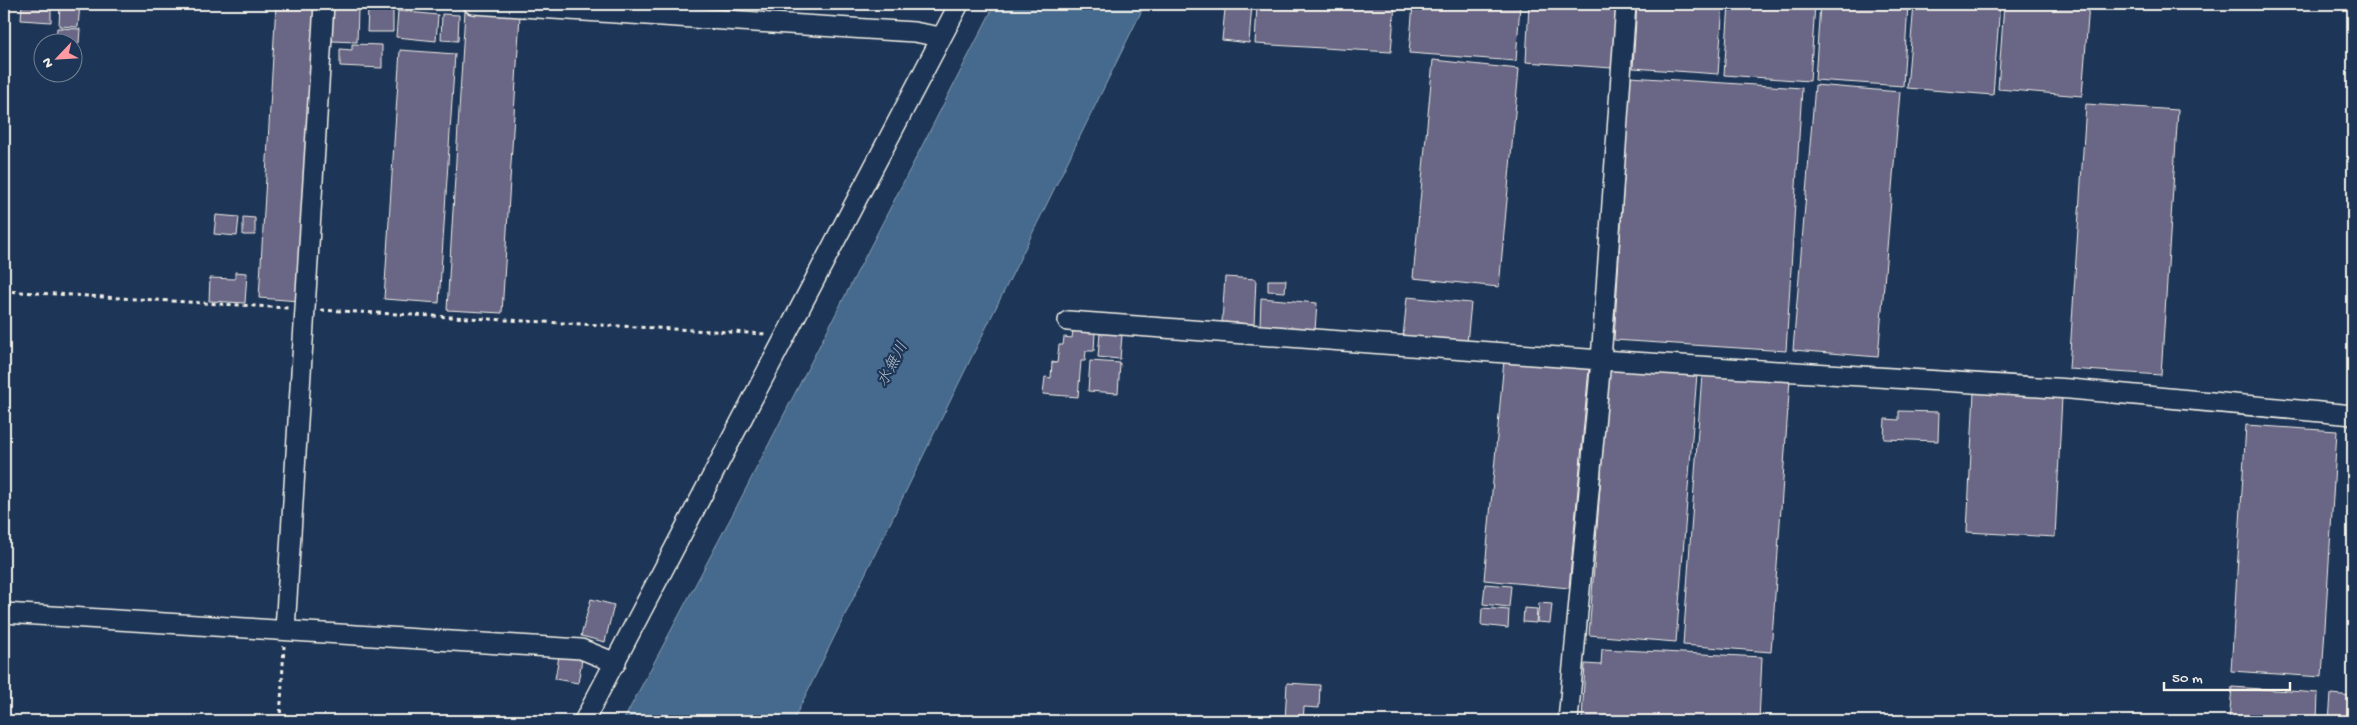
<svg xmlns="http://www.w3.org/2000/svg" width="2357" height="725" font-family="'Gochi Hand','Klee One',sans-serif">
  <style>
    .water { fill: #456a8d; stroke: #8ba0b1 }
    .building { fill: #696686; stroke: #f4f1e8 }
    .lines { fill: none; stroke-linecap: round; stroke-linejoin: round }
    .minor-casing { stroke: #f4f1e8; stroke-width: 22 }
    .path { stroke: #f4f1e8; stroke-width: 3; stroke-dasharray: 4 4; stroke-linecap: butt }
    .minor { stroke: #1d3557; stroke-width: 19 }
    .labels { text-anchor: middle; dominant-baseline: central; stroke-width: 4.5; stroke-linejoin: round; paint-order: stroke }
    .water-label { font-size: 16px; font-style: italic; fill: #b7c2c8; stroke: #1d3557 }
  </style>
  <rect width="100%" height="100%" fill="#1d3557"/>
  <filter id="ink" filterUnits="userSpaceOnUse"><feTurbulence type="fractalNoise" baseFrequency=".02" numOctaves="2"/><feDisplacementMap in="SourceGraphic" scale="10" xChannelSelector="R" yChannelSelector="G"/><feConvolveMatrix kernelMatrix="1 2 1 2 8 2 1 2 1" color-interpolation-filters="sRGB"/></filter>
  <g filter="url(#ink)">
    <path class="water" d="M995 4H1145L793 721H623L737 506Z"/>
    <path class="building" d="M22 4H51V22L21 20Z
      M60 4H80L78 27 59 26Z
      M276 4H317L300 301 259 298Z
      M1228 4H1252L1249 43 1222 40 1225 9Z
      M1257 4H1395L1391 52 1255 44Z
      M1413 4H1520L1516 61 1409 53Z
      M1529 4H1617L1612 68 1526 62Z
      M1637 4H1723L1718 74 1633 68Z
      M1729 4H1815L1810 81 1724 75Z
      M1820 4H1908L1903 86 1815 80Z
      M1914 4H2000L1993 95 1907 88Z
      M2004 4H2089L2082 96 1998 89Z
      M333 8 358 9 357 42 332 41Z
      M368 8 393 9V32H367Z
      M398 11 438 15 436 41 396 37Z
      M465 11 520 15 502 313 447 310Z
      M442 14 459 15 458 41 441 40Z
      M57 28 80 29 79 43 56 42Z
      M352 44 382 45V68L340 66V49L352 50Z
      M400 50 455 54 439 303 384 299Z
      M1433 60 1519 69 1499 287 1413 278Z
      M1630 77 1802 88 1786 351 1614 340Z
      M1815 85 1900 92 1878 357 1793 350Z
      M2086 104 2178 110 2161 375 2069 369Z
      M216 215 239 217 237 236 214 234Z
      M243 217 255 218V235H243Z
      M235 272 247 273 245 303 209 301 210 278 235 279Z
      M1225 277 1256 279 1254 324 1222 322Z
      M1268 280H1286L1285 292 1268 291Z
      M1407 297 1471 303 1467 343 1403 337Z
      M1261 298 1317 303 1315 330 1260 326Z
      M1073 330 1095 332 1094 351H1086L1085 361H1081L1078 397 1043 394 1045 377 1051 378 1052 362 1057 363 1059 345H1063L1064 337 1072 338Z
      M1100 333 1122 335 1120 359 1098 357Z
      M1504 360 1589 368 1569 588 1484 580Z
      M1090 361 1120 363 1118 393 1088 391Z
      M1609 367 1697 374 1676 642 1589 635Z
      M1702 373 1790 379 1771 652 1683 645Z
      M1974 392 2062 397 2055 537 1967 532Z
      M1899 411 1939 412 1938 441 1884 439 1885 419 1899 420Z
      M2246 425 2337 431 2322 677 2231 671Z
      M1485 584 1511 586 1509 607 1483 604Z
      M591 599 614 605 605 642 581 636Z
      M1539 603 1552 604 1550 623 1537 622Z
      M1482 608 1509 610 1508 628 1481 625Z
      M1524 608 1537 609 1536 623 1523 622Z
      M1602 649 1762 657 1759 721H1582L1585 664 1601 665Z
      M559 656 582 659 578 683 555 679Z
      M1287 683 1320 685 1319 708 1304 707 1303 721H1285Z
      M2232 687 2318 693 2317 721H2229Z
      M2331 694 2353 696V721H2329Z"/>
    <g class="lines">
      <defs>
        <path id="minor" d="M473 4 914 32 941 37
          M1068 321 1601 360 2070 389 2353 415
          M4 613 581 649 616 663
          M285 630 324 4
          M584 721 959 4
          M1568 721 1601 360 1626 4"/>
      </defs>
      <use href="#minor" class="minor-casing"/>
      <path class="path" d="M4 291 288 308
        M321 310 767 334
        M280 721 284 646"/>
      <use href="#minor" class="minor"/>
    </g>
  </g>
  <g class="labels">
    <g class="water-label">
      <text transform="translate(894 365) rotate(-62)">水無川</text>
    </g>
  </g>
  <rect width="2357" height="725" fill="none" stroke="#1d3557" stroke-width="20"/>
  <rect x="10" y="10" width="2337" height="705" fill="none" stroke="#f4f1e8" stroke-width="2" filter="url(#ink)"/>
  <g transform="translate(58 58) rotate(245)"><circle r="24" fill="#1d3557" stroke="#738091"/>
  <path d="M0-4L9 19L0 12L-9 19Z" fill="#ff9aa2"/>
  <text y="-8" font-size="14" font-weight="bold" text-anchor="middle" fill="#f4f1e8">N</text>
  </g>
  <path d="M2164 682v8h126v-8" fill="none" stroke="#f4f1e8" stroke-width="2.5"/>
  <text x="2172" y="682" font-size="15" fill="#f4f1e8" stroke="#1d3557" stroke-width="4" paint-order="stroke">50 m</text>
</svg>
